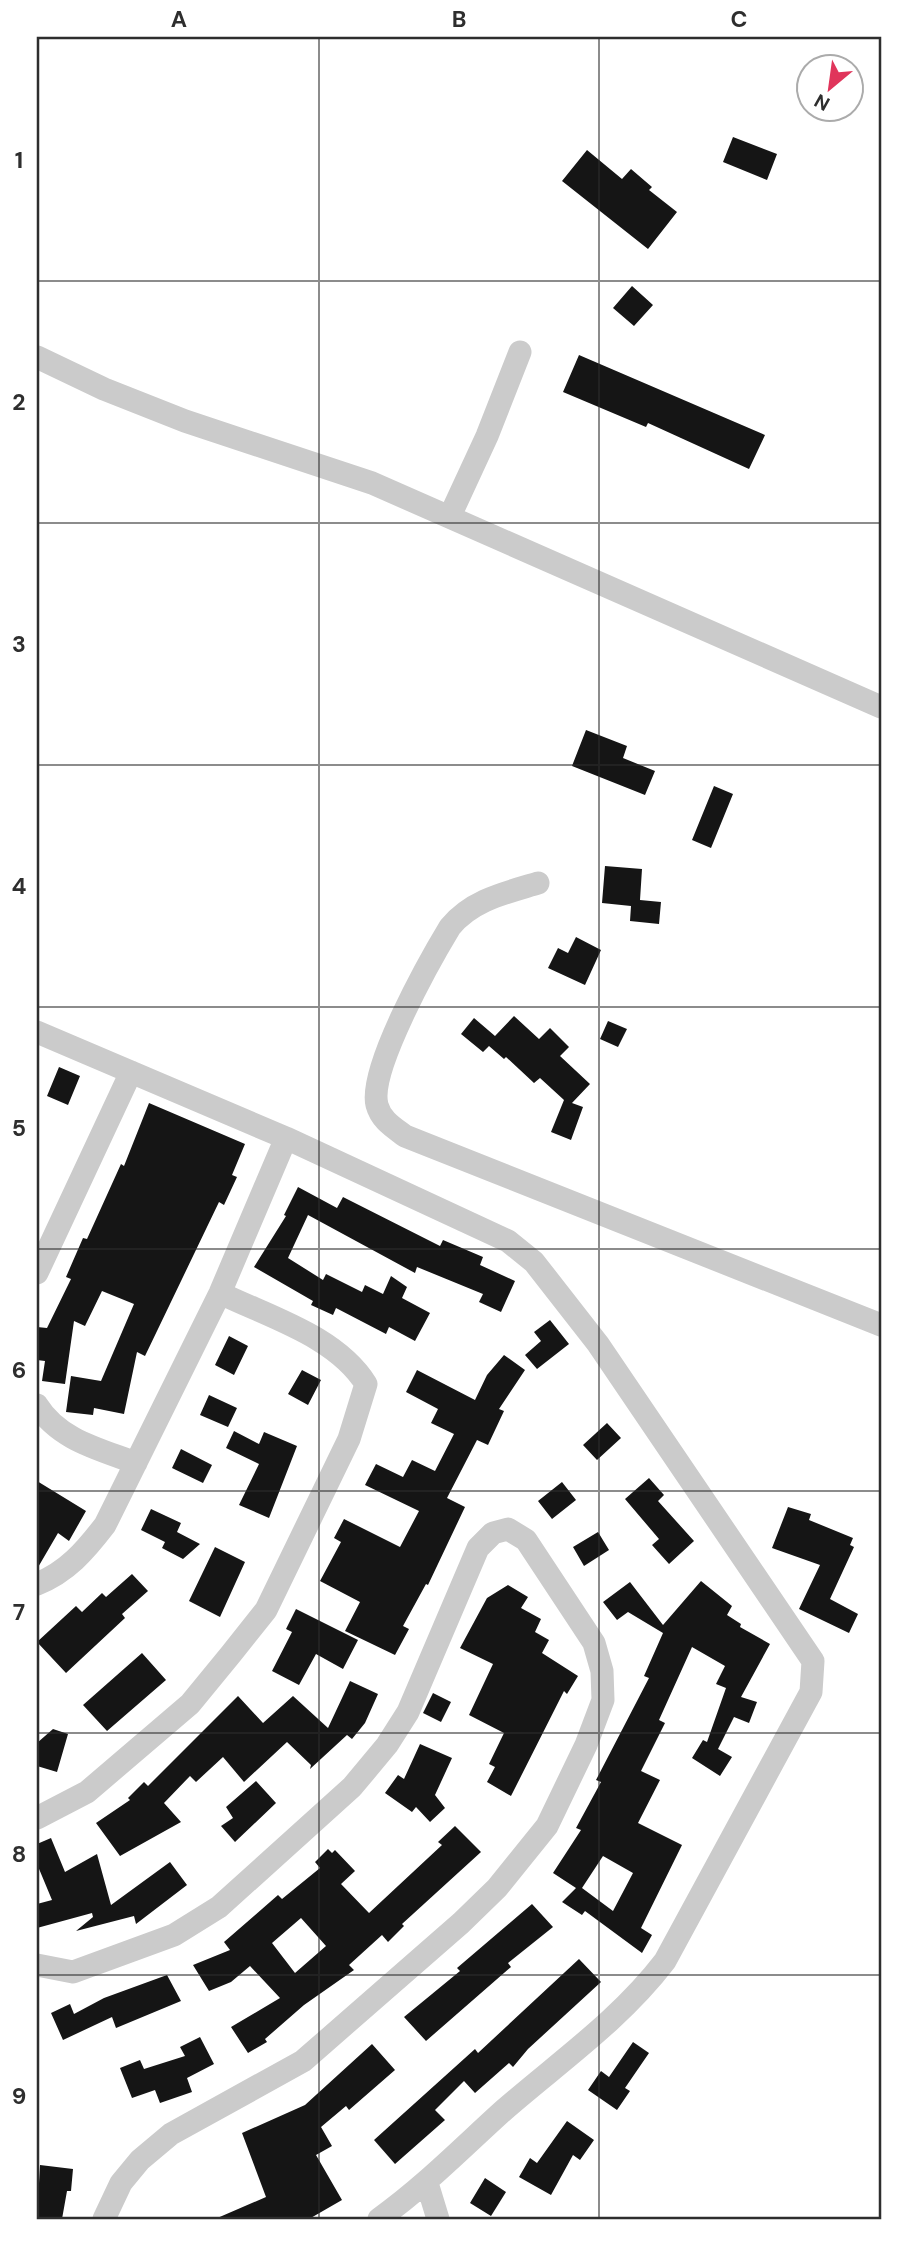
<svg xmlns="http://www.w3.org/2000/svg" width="918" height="2256" font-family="'DM Sans',sans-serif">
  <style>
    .building { fill: #151515; fill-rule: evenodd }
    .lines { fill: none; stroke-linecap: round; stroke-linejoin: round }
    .minor { stroke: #cbcbcb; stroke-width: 23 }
    .grid { fill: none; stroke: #2e2e2e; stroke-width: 2; stroke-opacity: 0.55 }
    .neatline { fill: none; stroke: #2e2e2e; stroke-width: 2.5 }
    .grid-label { font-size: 23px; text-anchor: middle; font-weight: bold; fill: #2e2e2e }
  </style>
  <rect width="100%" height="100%" fill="#fff"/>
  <path class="building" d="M733 137 777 154 767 180 723 162Z
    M587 150 622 179 631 169 652 187 649 190 677 212 648 249 562 181Z
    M632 286 653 305 634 326 613 308Z
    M579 355 765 435 749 469 648 423 646 427 563 392Z
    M586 730 627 746 623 758 655 771 645 795 572 766Z
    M714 786 733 794 711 848 692 840Z
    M605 866 642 869 640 900 661 902 659 924 630 921 631 906 602 903Z
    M576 937 601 950 585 985 548 968 558 948 568 953Z
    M514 1016 539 1039 550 1028 569 1047 560 1056 590 1084 572 1103 583 1107 571 1140 551 1132 564 1100 540 1078 534 1083 506 1057 504 1059 489 1046 483 1052 461 1034 474 1018 495 1036Z
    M608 1021 627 1029 618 1047 600 1039Z
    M59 1067 80 1076 68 1105 47 1096Z
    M149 1103 245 1144 232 1175 237 1177 224 1205 219 1202 145 1356 137 1352 124 1414 94 1408 93 1415 66 1412 71 1376 101 1381 134 1304 102 1291 85 1326 74 1321 65 1384 42 1381 45 1361 37 1360V1327L47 1328 71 1279 66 1277 83 1238 87 1239 121 1164 124 1166Z
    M298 1187 337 1208 343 1197 440 1246 443 1240 483 1257 480 1265 515 1281 501 1312 479 1302 483 1294 417 1267 415 1273 308 1215 288 1258 323 1280 326 1274 362 1292 365 1285 383 1294 391 1276 407 1287 402 1298 430 1313 415 1341 389 1327 386 1334 336 1308 333 1315 311 1305 313 1301 254 1267 286 1216 284 1215Z
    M550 1320 569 1344 537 1369 525 1355 541 1341 534 1332Z
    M229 1336 248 1346 234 1375 215 1365Z
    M504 1355 525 1370 499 1409 504 1411 488 1445 477 1440 447 1498 465 1507 428 1585 426 1584 403 1626 409 1629 395 1655 345 1631 360 1602 320 1581 341 1542 334 1538 344 1519 400 1547 419 1511 365 1485 376 1464 403 1477 412 1460 435 1471 454 1434 431 1423 438 1409 406 1392 417 1370 475 1400 487 1375Z
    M302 1370 321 1380 308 1405 288 1394Z
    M209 1395 237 1408 228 1427 200 1415Z
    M607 1423 621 1438 597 1460 583 1445Z
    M234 1431 259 1444 264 1432 297 1446 269 1518 239 1505 259 1464 226 1448Z
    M181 1449 212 1465 203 1483 172 1468Z
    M649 1478 664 1495 658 1501 694 1541 669 1564 652 1545 659 1539 625 1499Z
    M37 1481 86 1511 69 1541 58 1533 37 1569Z
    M562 1482 576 1500 552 1519 538 1501Z
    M788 1507 811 1514 809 1520 853 1538 850 1545 854 1547 830 1599 858 1614 849 1633 799 1609 820 1565 772 1548Z
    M151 1509 181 1523 177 1532 200 1544 183 1559 162 1548 165 1542 141 1530Z
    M598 1532 609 1550 584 1566 573 1547Z
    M215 1547 245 1562 220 1617 189 1601Z
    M132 1574 148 1591 122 1614 125 1618 66 1673 37 1642 76 1606 82 1612 102 1593 106 1597Z
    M701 1581 732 1606 727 1615 741 1624 740 1627 770 1644 741 1697 757 1702 749 1723 734 1717 718 1749 732 1757 720 1776 692 1758 703 1740 707 1742 726 1688 716 1684 725 1666 692 1647 659 1720 665 1723 641 1771 660 1780 638 1823 682 1845 641 1928 652 1935 642 1953 585 1911 582 1915 562 1902 576 1888 553 1873 581 1830 576 1828 601 1782 596 1780 649 1678 644 1676 663 1633 628 1612 617 1620 603 1602 630 1582 663 1625ZM603 1856 633 1873 613 1911 582 1888Z
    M508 1585 528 1597 521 1608 541 1619 535 1632 549 1640 542 1653 578 1676 567 1694 564 1691 511 1796 487 1782 495 1767 489 1764 504 1733 469 1715 493 1664 460 1648 487 1598Z
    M296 1609 358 1640 343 1669 316 1654 299 1685 272 1671 292 1632 286 1629Z
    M142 1653 166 1680 107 1731 83 1705Z
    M350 1681 378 1694 365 1723 352 1739 347 1735 310 1769 311 1765 287 1742 244 1782 223 1757 196 1782 190 1776 164 1803 181 1822 120 1856 96 1823 130 1800 128 1798 144 1782 148 1786 238 1696 263 1723 293 1696 328 1728Z
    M433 1693 451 1702 441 1722 423 1713Z
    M53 1729 68 1734 57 1772 37 1766V1743Z
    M420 1744 452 1758 435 1795 445 1808 430 1822 416 1807 412 1812 385 1793 398 1775 404 1779Z
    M256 1781 276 1803 235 1842 221 1826 233 1818 226 1807Z
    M455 1826 481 1852 402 1924 404 1926 388 1942 382 1935 349 1965 354 1970 304 2005 265 2039 267 2042 248 2053 231 2027 280 1998 250 1966 231 1982 209 1991 193 1965 230 1950 224 1942 278 1895 282 1899 320 1868 315 1862 328 1849 332 1853 335 1850 355 1871 341 1884 369 1913 442 1845 438 1842ZM301 1918 326 1946 295 1973 272 1943Z
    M51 1838 65 1872 97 1854 111 1905 170 1862 187 1885 136 1924 134 1916 76 1931 93 1917 92 1913 37 1928V1904L52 1900 37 1864V1844Z
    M532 1904 553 1927 508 1963 511 1967 426 2041 404 2017 460 1971 457 1968Z
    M579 1959 601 1982 528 2049 513 2067 509 2063 475 2093 464 2081 435 2110 445 2120 395 2164 374 2140 475 2049 478 2053Z
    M167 1975 181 2001 116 2028 112 2017 63 2040 51 2013 70 2004 74 2014 104 1998Z
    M200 2037 214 2064 187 2078 192 2092 160 2103 155 2090 132 2098 120 2068 140 2060 144 2069 185 2056 180 2047Z
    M633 2042 649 2053 625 2088 630 2091 617 2110 588 2090 601 2071 609 2077Z
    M372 2044 395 2070 349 2110 346 2106 321 2127 332 2146 316 2155 342 2200 309 2219H215L266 2197 242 2133 305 2105Z
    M567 2121 594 2140 580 2160 573 2155 551 2195 519 2177 530 2158 537 2163Z
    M40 2165 73 2169 71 2191H67L62 2219H37Z
    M485 2178 506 2192 491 2216 470 2203Z"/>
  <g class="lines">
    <path class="minor" d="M37 357 104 389 185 421 372 483 881 707
      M450 516 487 436 520 352
      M538 883C505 893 472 900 450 927 430 960 368 1070 377 1105 381 1120 393 1127 405 1136L881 1325
      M37 1032 286 1138 508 1241 534 1262 598 1344 813 1661 811 1692 665 1961C620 2020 559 2062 504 2110 463 2147 425 2186 379 2219
      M37 1273 131 1072
      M37 1405C59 1440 99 1449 136 1463
      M37 1584C67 1572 85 1551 105 1525L220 1293 286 1138
      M37 1818 87 1792 190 1704 231 1654 266 1610 349 1439 366 1384C336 1336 269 1317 220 1293
      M37 1965 73 1972 174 1935 219 1907 352 1787 387 1745 408 1712 478 1548 493 1533 508 1529 526 1540 594 1643 602 1671 603 1700 586 1745 547 1826 497 1888 461 1923 303 2061 171 2134 140 2160 121 2183 104 2219
      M427 2183 438 2219"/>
  </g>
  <path class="grid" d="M319 37V2219M599 37V2219M37 281H881M37 523H881M37 765H881M37 1007H881M37 1249H881M37 1491H881M37 1733H881M37 1975H881"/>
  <rect width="918" height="2256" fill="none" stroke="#ffffff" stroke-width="77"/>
  <g transform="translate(830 88) rotate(209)"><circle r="33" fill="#ffffff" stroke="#ababab" stroke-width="2"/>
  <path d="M0-5L12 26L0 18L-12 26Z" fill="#e0355b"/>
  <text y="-10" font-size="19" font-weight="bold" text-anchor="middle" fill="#2e2e2e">N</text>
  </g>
  <rect x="38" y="38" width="842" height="2180" class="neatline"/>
  <g class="grid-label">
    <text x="179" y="27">A</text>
    <text x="459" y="27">B</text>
    <text x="739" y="27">C</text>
    <text x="19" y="168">1</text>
    <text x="19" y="410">2</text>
    <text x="19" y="652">3</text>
    <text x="19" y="894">4</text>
    <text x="19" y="1136">5</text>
    <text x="19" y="1378">6</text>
    <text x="19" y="1620">7</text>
    <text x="19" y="1862">8</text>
    <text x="19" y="2104">9</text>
  </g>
</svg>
